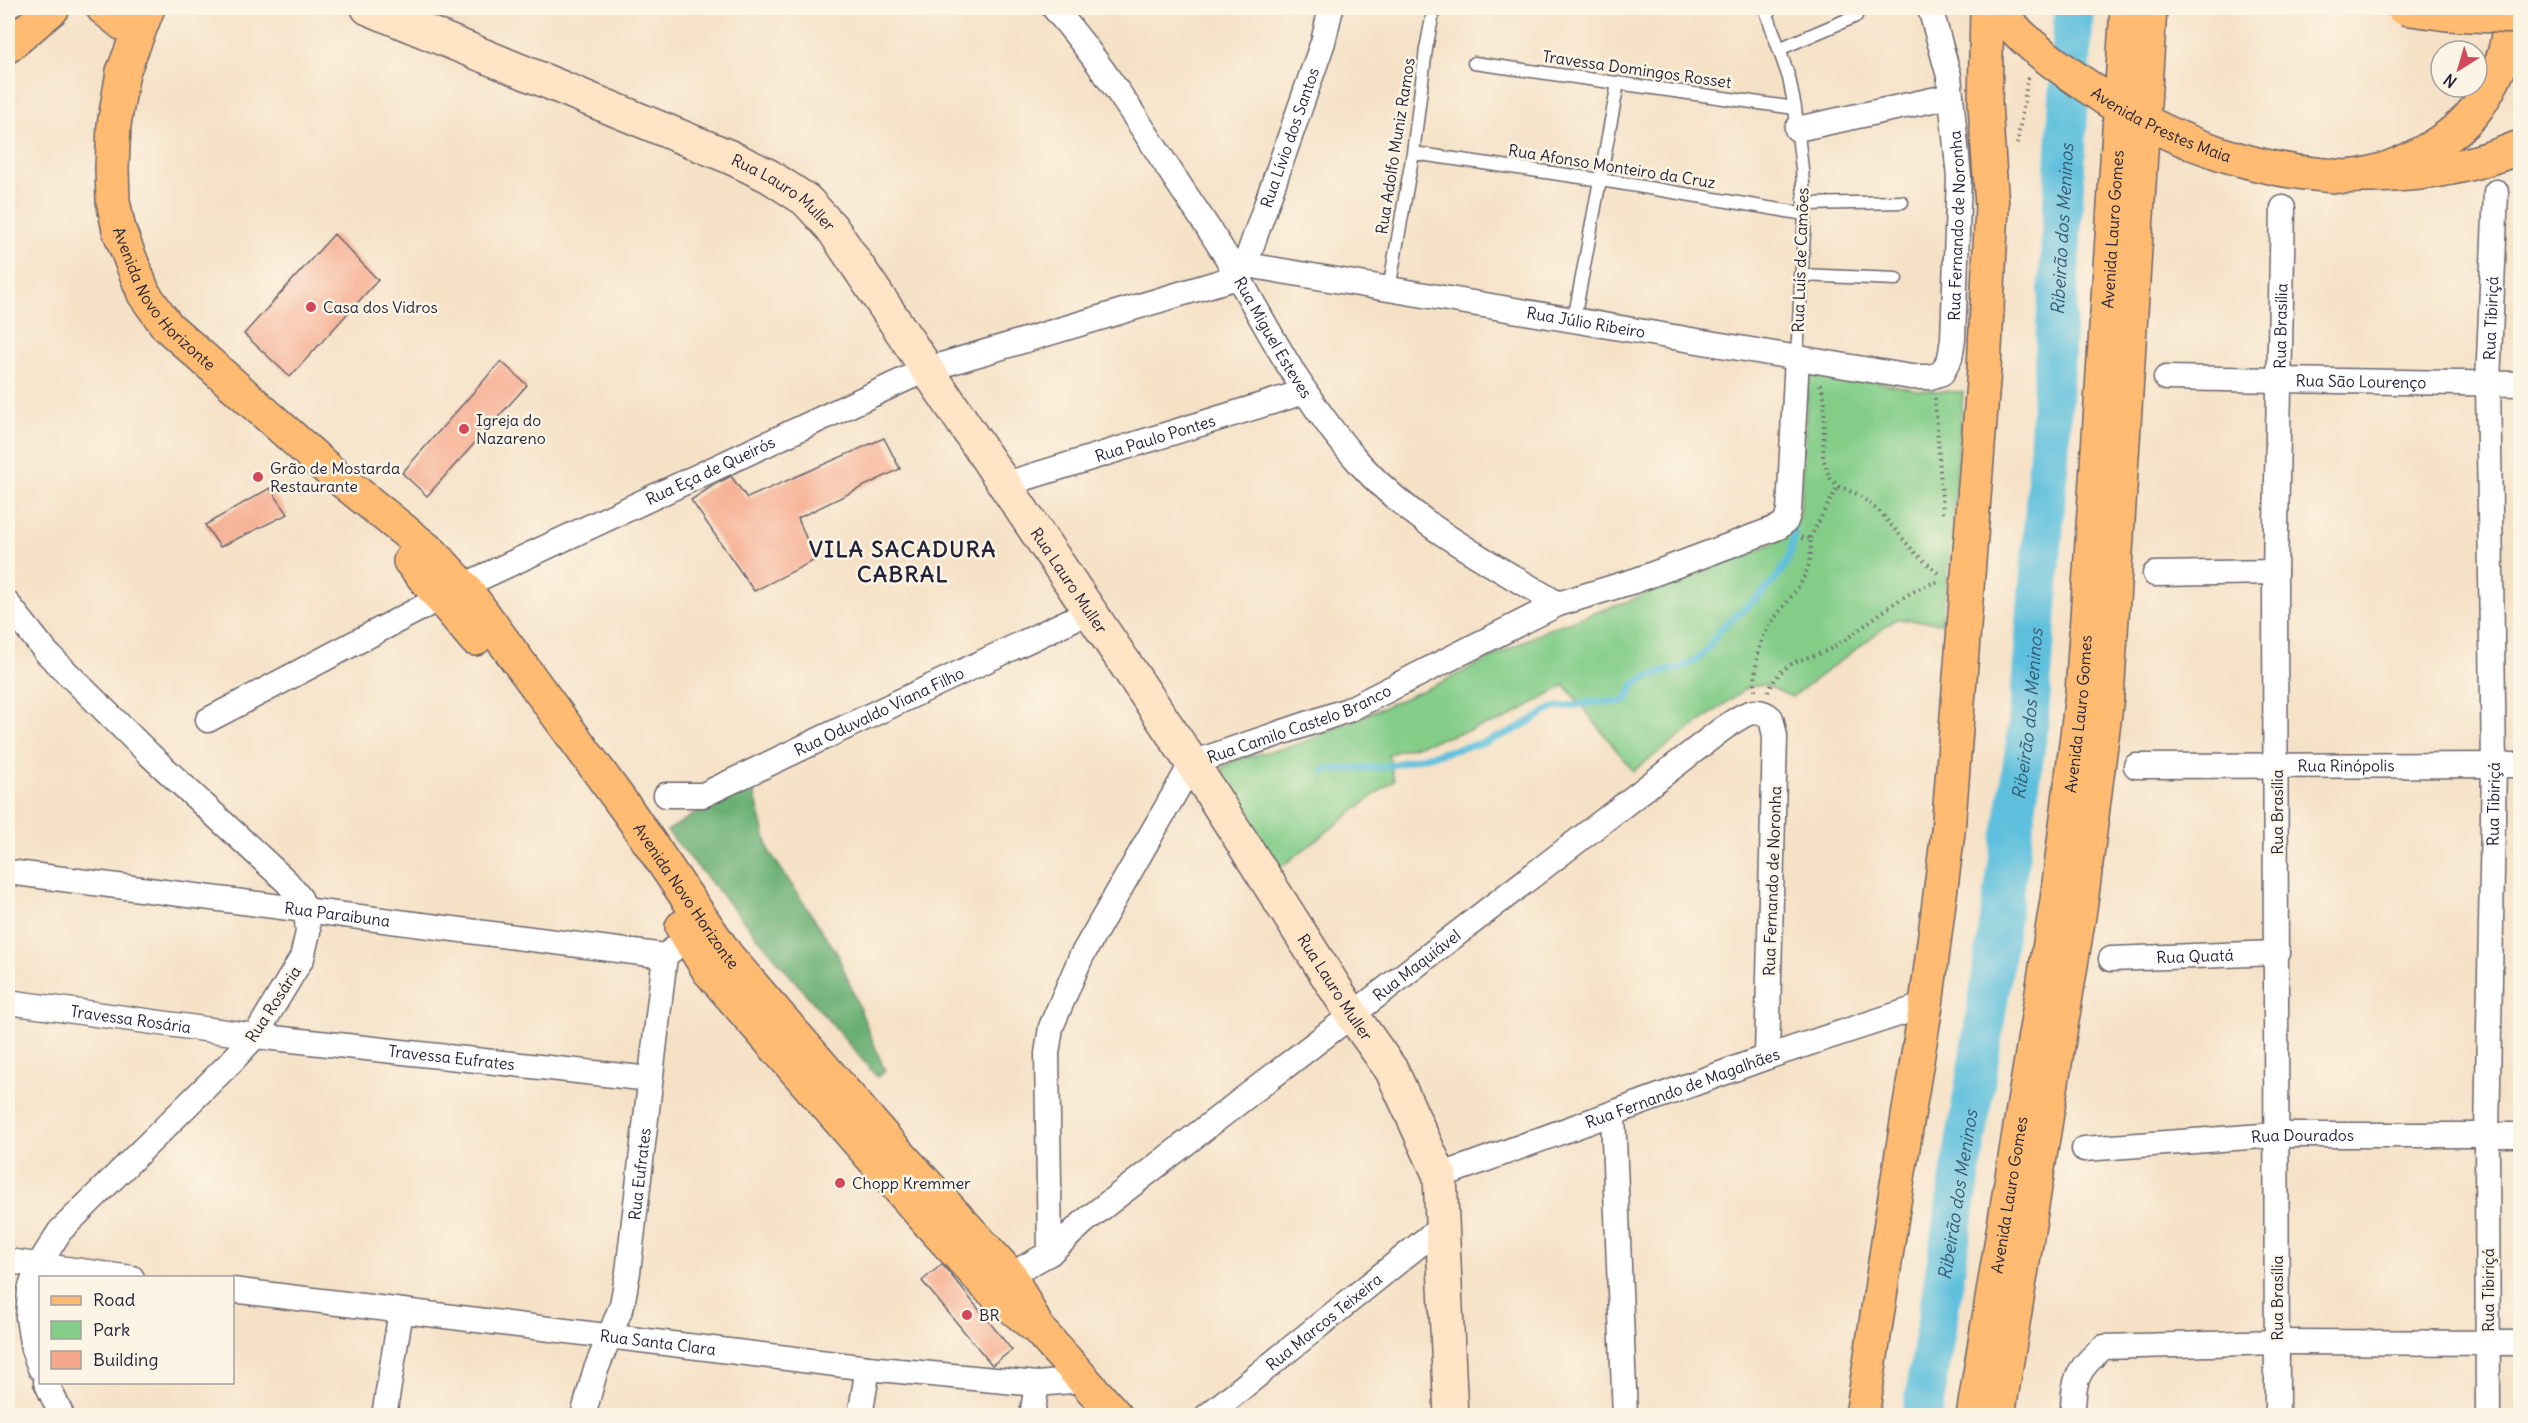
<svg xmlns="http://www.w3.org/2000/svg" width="2528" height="1423" font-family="Delius,sans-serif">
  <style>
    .green { fill: #83cd89; stroke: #527862; stroke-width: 1.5 }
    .forest { fill: #6ab075; stroke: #466958; stroke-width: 1.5 }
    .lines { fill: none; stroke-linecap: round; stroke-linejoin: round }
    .stream { stroke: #5fc0dd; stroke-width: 7 }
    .river { stroke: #5fc0dd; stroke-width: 40 }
    .building { fill: #f5a88b }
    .lane-casing { stroke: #6c656c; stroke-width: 15 }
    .street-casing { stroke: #6c656c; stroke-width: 27 }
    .secondary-casing { stroke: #6c656c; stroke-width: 36 }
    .primary-casing { stroke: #6c656c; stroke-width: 36 }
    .highway-casing { stroke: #6c656c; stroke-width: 36 }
    .path { stroke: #6c656c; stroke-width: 4; stroke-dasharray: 1.5 4.5; stroke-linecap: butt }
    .lane { stroke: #fff; stroke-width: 12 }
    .street { stroke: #fff; stroke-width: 24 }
    .secondary { stroke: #ffe4c6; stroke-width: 33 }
    .primary { stroke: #febb71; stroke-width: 33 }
    .highway { stroke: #febb71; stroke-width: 33 }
    .highway-bridge-casing { stroke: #6c656c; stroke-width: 36; stroke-linecap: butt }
    .highway-bridge { stroke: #febb71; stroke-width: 33 }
    .poi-dot { fill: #d1495b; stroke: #fcf5e5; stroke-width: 2 }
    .labels { text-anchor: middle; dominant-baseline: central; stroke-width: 5; stroke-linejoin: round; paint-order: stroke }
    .street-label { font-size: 16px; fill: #22223b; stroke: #fcf5e5 }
    .poi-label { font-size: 16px; fill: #22223b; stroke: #fcf5e5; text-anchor: start }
    .water-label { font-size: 18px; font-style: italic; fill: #375974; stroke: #fcf5e5 }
    .district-label { font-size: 22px; font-weight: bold; letter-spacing: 1.5px; fill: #22223b; stroke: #fcf5e5 }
  </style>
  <rect width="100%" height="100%" fill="#fcf5e5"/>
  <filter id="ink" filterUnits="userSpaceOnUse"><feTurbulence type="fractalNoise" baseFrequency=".0167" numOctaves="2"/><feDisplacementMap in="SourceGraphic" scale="12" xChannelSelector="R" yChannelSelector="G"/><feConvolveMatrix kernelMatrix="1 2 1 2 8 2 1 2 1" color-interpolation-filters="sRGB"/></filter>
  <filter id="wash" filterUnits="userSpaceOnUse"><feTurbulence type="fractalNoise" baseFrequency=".008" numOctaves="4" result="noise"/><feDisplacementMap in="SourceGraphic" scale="24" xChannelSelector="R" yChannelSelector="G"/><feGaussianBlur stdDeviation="1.35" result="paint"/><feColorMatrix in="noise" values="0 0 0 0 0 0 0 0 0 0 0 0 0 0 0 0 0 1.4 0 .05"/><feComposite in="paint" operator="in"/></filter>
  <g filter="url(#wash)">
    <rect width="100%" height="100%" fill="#f5e1c6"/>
    <path class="green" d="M1820 371 1918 390 1963 392 1949 564 1941 623 1896 619 1792 697 1765 685 1748 687 1633 771 1565 685 1504 720 1388 754 1394 780 1280 868 1228 792 1223 782V767L1233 761 1302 743 1442 682 1551 628 1629 601 1750 553 1776 542 1800 517 1808 379Z"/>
    <path class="forest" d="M751 780 769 851 837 953 885 1071 877 1077 667 831Z"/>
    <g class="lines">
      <path class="stream" d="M1324 770 1384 767 1486 742 1515 730 1553 708 1597 702H1624C1630 697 1629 688 1636 683 1653 671 1678 672 1696 660 1710 651 1713 635 1725 625 1756 598 1800 570 1793 523"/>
      <path class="river" id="s1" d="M1922 1416 1989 995 2028 728 2049 453 2074 8"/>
    </g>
    <g id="blocks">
      <path class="building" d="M334 234 378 280 290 377 244 334Z
        M501 361 527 385 427 496 402 473Z
        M884 438 900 469 798 518 815 560 754 591 691 500 714 485 731 476 747 498Z
        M270 488 288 514 220 547 205 525Z
        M942 1264 1012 1350 992 1365 922 1281Z"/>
    </g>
  </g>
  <g filter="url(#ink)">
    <use href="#blocks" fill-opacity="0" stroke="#6c656c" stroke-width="1.5"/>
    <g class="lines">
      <defs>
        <path id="lane" d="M1765 8 1789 78 1795 108 1802 169 1805 214 1797 357
          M1779 49 1856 16
          M1474 63 1795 108
          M1413 153 1601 180 1805 214
          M1804 204 1902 202
          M1800 275 1896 279
          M1389 289 1413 153 1426 49 1434 8
          M1574 320 1618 83"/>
        <g id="street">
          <path id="s2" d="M1054 8C1098 59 1135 116 1172 174 1191 203 1211 231 1229 261 1270 332 1306 405 1362 466 1416 525 1491 563 1558 604"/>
          <path d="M1797 129 1951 96"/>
          <path id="s3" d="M1229 262 1911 377H1930L1942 373 1950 358 1953 339 1959 177 1949 76 1930 8"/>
          <path id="s4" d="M1245 265 1323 42 1331 8"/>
          <path id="s5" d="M2166 378 2520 384"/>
          <path id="s6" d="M1006 484 1304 392"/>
          <path d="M2155 574 2275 572"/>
          <path d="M8 604 47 653 150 755 287 882 300 898 306 911 308 932 302 958 255 1036 231 1062 60 1231 38 1266 30 1290 28 1318 33 1349 40 1368"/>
          <path id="s7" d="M208 720 463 586 925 370 1237 277"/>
          <path id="s8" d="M2136 766 2520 765"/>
          <path id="s9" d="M666 795H703L1090 611"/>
          <path id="s10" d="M8 872 665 956"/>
          <path id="s11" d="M2111 959 2278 953"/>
          <path id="s12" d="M8 1002 255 1036 650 1079"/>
          <path d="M1613 1114 1625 1416"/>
          <path id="s13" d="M2084 1149 2276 1135H2520"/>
          <path id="s14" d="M1440 1176 1767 1057 1926 1005"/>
          <path id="s15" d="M1050 1253 1047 1054 1051 1027 1081 957 1192 763 1348 710 1558 604 1637 580 1779 527 1786 521 1789 511 1797 357"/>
          <path d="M8 1261 132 1278"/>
          <path id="s16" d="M996 1283 1050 1253 1085 1221 1721 730C1736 720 1754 703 1771 718L1775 736 1767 1057"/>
          <path id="s17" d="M232 1290 868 1368 1037 1384 1083 1380"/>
          <path d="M46 1382 62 1416"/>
          <path d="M384 1416 401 1311"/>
          <path id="s18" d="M583 1416 595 1372 622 1305 628 1272 665 956 676 947"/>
          <path d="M860 1416 868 1368"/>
          <path d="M1032 1416 1037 1384"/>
          <path id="s19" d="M1207 1416 1441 1227"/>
          <path d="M2073 1416C2073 1381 2076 1369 2104 1347L2278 1342 2520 1343"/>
          <path id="s20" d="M2277 1416 2275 572 2283 208"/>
          <path id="s21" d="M2488 1416 2487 1135 2494 765 2488 383 2496 192"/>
        </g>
        <g id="secondary">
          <path id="s22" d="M368 8 730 157 769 176 806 200 832 228 1192 763 1353 1016 1392 1071 1440 1176 1451 1416"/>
        </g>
        <g id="primary">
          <path id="s23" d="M1997 8C2017 36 2045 57 2074 77 2090 88 2106 100 2123 110 2183 144 2255 170 2324 175 2335 176 2346 178 2356 176 2398 170 2455 140 2479 105 2499 74 2512 45 2508 8"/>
          <path d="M8 46 53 8"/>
          <path id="s24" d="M123 72 114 125 112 168 113 201 119 230 144 294 167 326 330 471 433 554 463 586 630 814 727 956 886 1140 1010 1275 1038 1329"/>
          <path d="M410 561 475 639"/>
          <path d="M682 927 709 971 929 1223 988 1287 1038 1329 1116 1416"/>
          <path d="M1862 1416 1893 1209 1926 1005 1948 832 1984 369 1992 207 1985 104 1987 8"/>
          <path id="s25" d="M1973 1416 2057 900 2082 694 2127 8"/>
          <path d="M1998 1416 2081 903 2107 697 2150 8"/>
        </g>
        <path id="highway" d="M103 8 123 24
          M123 72 148 8
          M2356 176C2417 176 2464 170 2520 147"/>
      </defs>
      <use href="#lane" class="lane-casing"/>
      <use href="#street" class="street-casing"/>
      <use href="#secondary" class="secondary-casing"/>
      <use href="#primary" class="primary-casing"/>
      <use href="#highway" class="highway-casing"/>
      <path class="path" d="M2017 144 2028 77
        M1820 384 1825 399 1823 458 1830 478 1838 486 1859 495 1881 513 1914 552 1940 575
        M1935 398 1943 513
        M1810 538 1838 486
        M1755 690C1755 674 1756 655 1762 640 1778 602 1817 584 1810 538H1801
        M1768 692C1773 682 1778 673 1788 666 1800 658 1817 656 1830 649 1867 628 1898 592 1940 581"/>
      <use href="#lane" class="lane"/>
      <use href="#street" class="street"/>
      <use href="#secondary" class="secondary"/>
      <use href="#primary" class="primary"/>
      <use href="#highway" class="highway"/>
      <defs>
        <path id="highway-bridge" d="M2403 8 2447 14 2520 17"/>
      </defs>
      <use href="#highway-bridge" class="highway-bridge-casing"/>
      <use href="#highway-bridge" class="highway-bridge"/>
    </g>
  </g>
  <g class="poi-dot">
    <circle cx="311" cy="307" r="6"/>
    <circle cx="464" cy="429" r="6"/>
    <circle cx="258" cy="477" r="6"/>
    <circle cx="840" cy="1183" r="6"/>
    <circle cx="967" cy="1315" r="6"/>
  </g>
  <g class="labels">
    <g class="street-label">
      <text transform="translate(1637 69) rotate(8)">Travessa Domingos Rosset</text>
      <text stroke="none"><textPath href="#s23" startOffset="204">Avenida Prestes Maia</textPath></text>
      <text stroke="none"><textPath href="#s4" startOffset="135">Rua Lívio dos Santos</textPath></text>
      <text transform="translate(1395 146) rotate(-81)">Rua Adolfo Muniz Ramos</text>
      <text transform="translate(1612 166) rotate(9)">Rua Afonso Monteiro da Cruz</text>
      <text stroke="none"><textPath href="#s22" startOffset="456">Rua Lauro Muller</textPath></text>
      <text stroke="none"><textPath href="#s3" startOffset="873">Rua Fernando de Noronha</textPath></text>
      <text stroke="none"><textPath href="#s25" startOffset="1196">Avenida Lauro Gomes</textPath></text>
      <text transform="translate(1800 260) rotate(-88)">Rua Luís de Camões</text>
      <text stroke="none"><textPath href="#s24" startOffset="243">Avenida Novo Horizonte</textPath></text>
      <text stroke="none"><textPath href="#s21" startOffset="1098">Rua Tibiriçá</textPath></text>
      <text stroke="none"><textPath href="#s3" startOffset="362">Rua Júlio Ribeiro</textPath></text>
      <text stroke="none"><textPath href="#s20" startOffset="1090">Rua Brasília</textPath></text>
      <text stroke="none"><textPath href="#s2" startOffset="396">Rua Miguel Esteves</textPath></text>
      <text stroke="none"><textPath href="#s5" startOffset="195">Rua São Lourenço</textPath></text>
      <text stroke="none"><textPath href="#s6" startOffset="156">Rua Paulo Pontes</textPath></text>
      <text stroke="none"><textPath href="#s7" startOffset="561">Rua Eça de Queirós</textPath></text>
      <text stroke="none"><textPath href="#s22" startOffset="942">Rua Lauro Muller</textPath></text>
      <text stroke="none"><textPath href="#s9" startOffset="232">Rua Oduvaldo Viana Filho</textPath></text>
      <text stroke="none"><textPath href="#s25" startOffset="710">Avenida Lauro Gomes</textPath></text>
      <text stroke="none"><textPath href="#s15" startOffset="640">Rua Camilo Castelo Branco</textPath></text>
      <text stroke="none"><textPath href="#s8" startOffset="210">Rua Rinópolis</textPath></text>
      <text stroke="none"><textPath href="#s21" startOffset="612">Rua Tibiriçá</textPath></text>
      <text transform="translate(2277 812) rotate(-90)">Rua Brasília</text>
      <text transform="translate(1772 881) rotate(-88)">Rua Fernando de Noronha</text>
      <text stroke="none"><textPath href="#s24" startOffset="1044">Avenida Novo Horizonte</textPath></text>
      <text stroke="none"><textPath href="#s10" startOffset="332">Rua Paraibuna</textPath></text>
      <text stroke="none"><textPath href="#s11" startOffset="84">Rua Quatá</textPath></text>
      <text stroke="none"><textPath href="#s16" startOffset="528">Rua Maquiável</textPath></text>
      <text stroke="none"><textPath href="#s22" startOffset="1428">Rua Lauro Muller</textPath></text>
      <text transform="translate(273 1004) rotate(-57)">Rua Rosária</text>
      <text stroke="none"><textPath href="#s12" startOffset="124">Travessa Rosária</textPath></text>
      <text stroke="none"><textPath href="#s12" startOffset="447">Travessa Eufrates</textPath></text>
      <text stroke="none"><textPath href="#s14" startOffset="258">Rua Fernando de Magalhães</textPath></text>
      <text stroke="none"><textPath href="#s13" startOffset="219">Rua Dourados</textPath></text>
      <text stroke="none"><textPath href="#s18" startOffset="250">Rua Eufrates</textPath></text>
      <text stroke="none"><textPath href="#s25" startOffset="224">Avenida Lauro Gomes</textPath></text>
      <text transform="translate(2488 1290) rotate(-90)">Rua Tibiriçá</text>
      <text transform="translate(2277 1298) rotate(-90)">Rua Brasília</text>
      <text stroke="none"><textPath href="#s19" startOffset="150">Rua Marcos Teixeira</textPath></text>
      <text stroke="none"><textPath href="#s17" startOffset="429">Rua Santa Clara</textPath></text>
    </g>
    <g class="poi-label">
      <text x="323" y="307">Casa dos Vidros</text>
      <text x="476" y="420">Igreja do<tspan x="476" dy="18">Nazareno</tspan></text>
      <text x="270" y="468">Grão de Mostarda<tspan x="270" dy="18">Restaurante</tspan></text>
      <text x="852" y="1183">Chopp Kremmer</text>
      <text x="979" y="1315">BR</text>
    </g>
    <g class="water-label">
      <text stroke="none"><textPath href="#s1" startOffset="1196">Ribeirão dos Meninos</textPath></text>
      <text stroke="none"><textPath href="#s1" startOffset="710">Ribeirão dos Meninos</textPath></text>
      <text stroke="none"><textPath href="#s1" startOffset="224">Ribeirão dos Meninos</textPath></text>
    </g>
    <g class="district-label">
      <text x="903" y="549">VILA SACADURA<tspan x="903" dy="25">CABRAL</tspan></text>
    </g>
  </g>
  <rect width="2528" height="1423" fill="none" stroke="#fcf5e5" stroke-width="30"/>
  <rect x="39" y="1276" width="195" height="108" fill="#fcf5e5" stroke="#a5a1a1" stroke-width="1.5"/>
  <rect x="51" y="1296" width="30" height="9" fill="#febb71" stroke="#a5a1a1" stroke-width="1.5"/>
  <text x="93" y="1306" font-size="18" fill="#22223b">Road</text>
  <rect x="51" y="1321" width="30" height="18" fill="#83cd89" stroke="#a5a1a1" stroke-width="1.5"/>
  <text x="93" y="1336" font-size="18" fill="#22223b">Park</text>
  <rect x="51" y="1351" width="30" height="18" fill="#f5a88b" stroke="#a5a1a1" stroke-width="1.5"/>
  <text x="93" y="1366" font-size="18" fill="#22223b">Building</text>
  <g transform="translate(2459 69) rotate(217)"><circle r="28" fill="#fcf5e5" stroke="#a5a1a1" stroke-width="1.5"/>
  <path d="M0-4.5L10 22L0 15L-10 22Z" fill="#d1495b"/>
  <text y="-9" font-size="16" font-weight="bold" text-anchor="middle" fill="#22223b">N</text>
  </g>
</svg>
